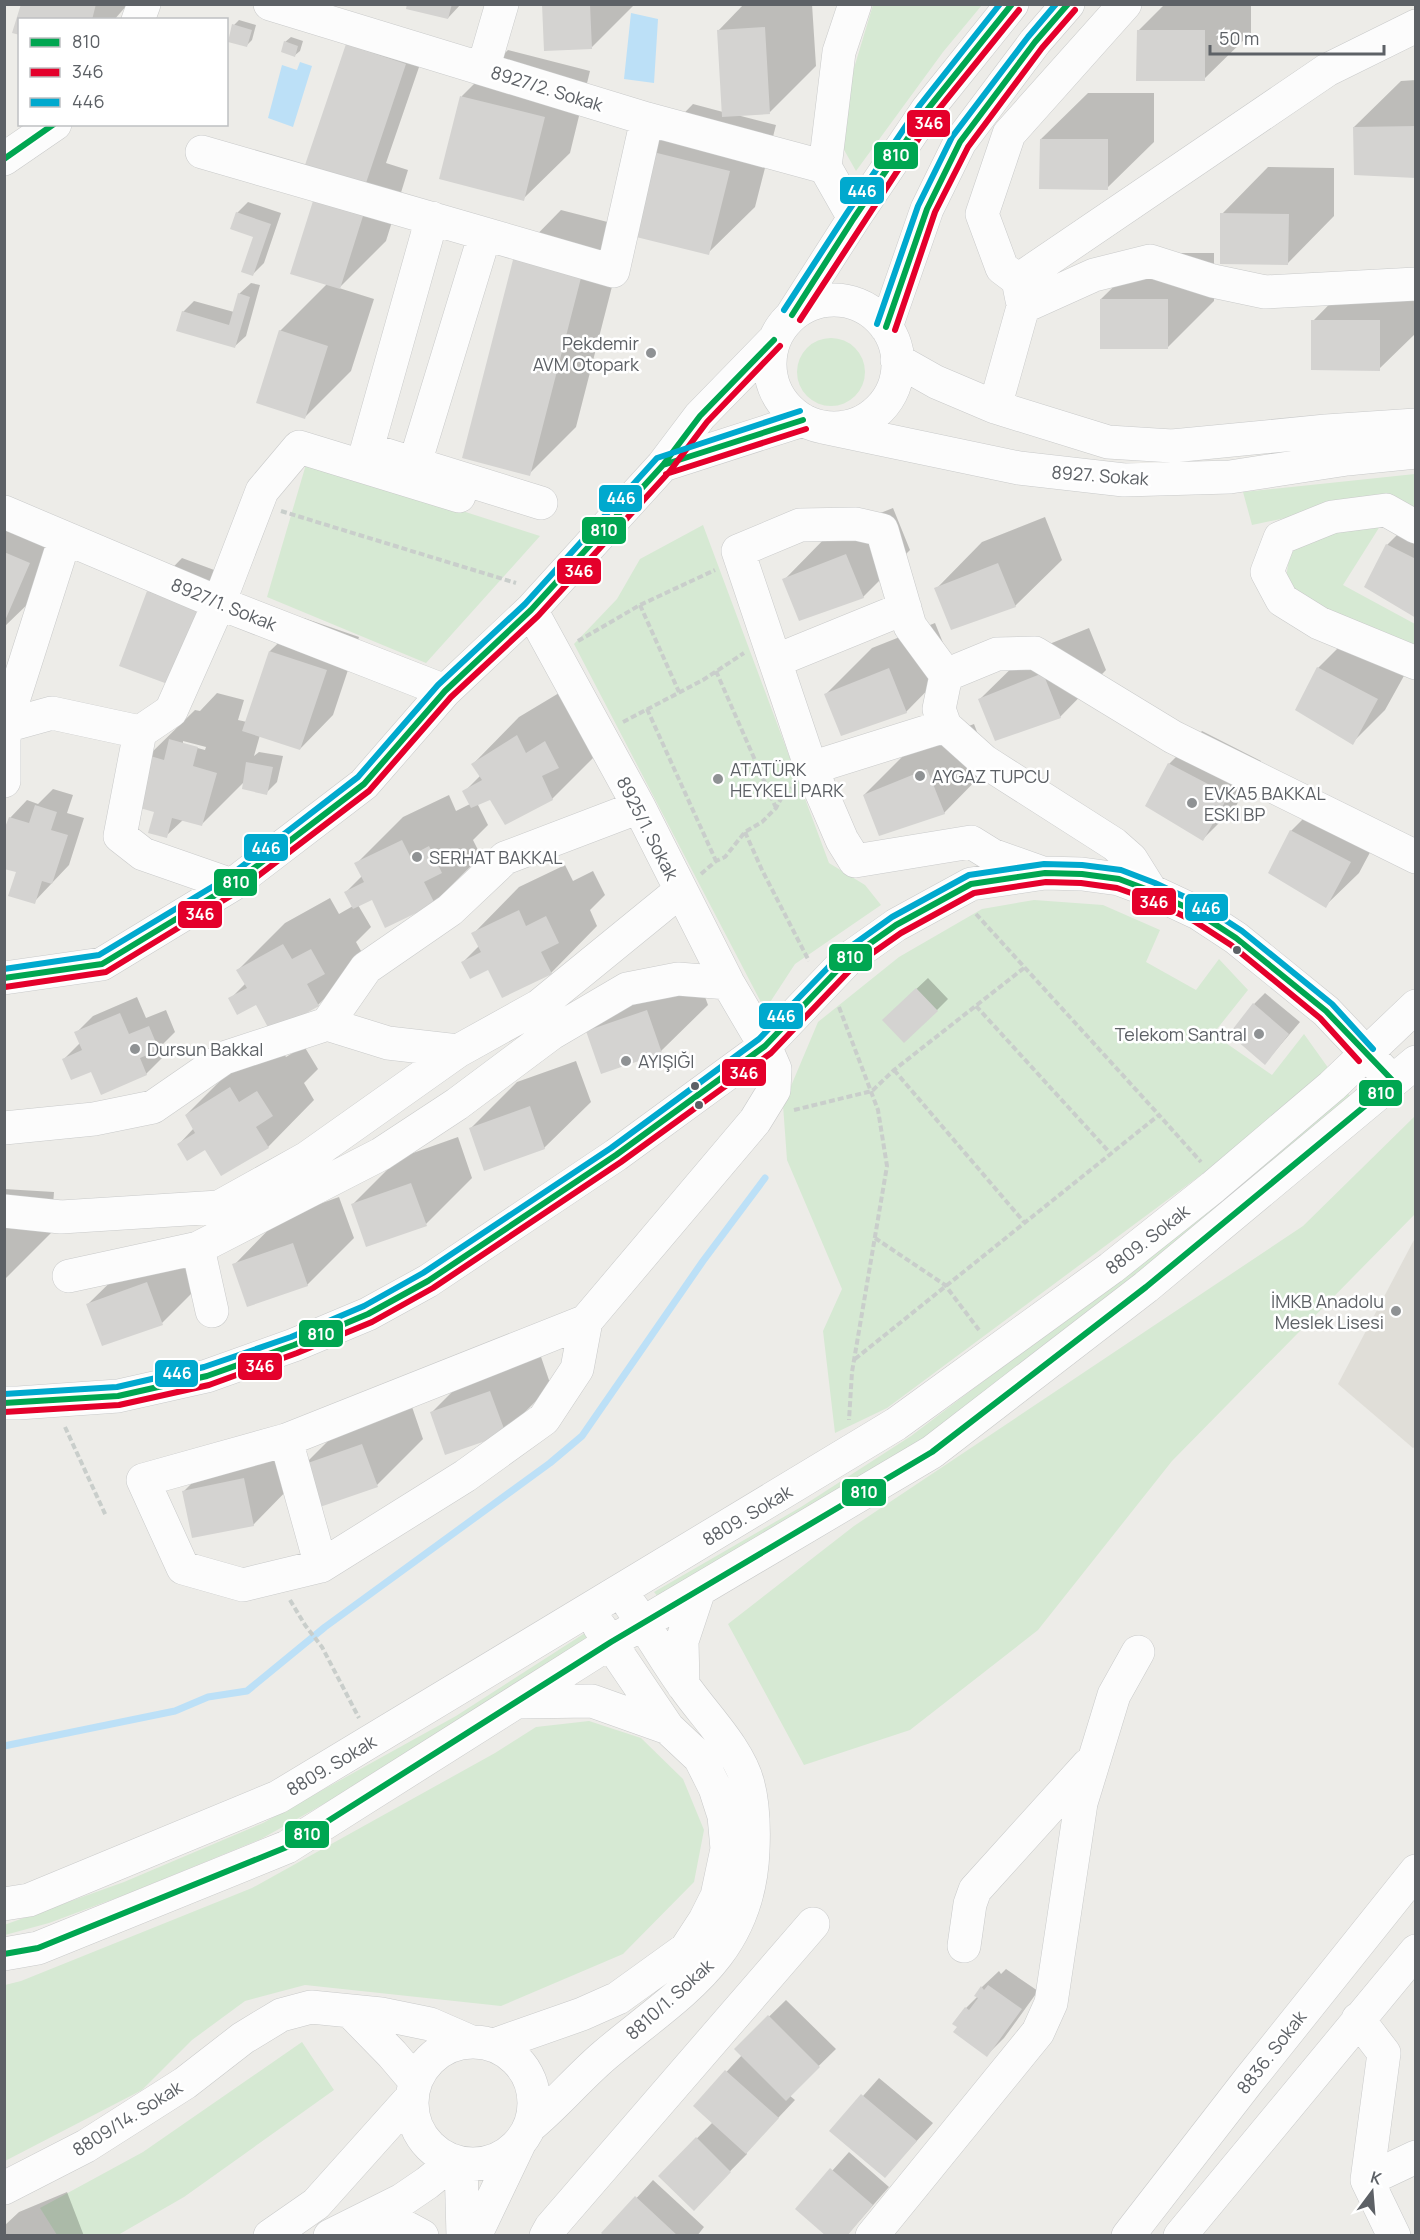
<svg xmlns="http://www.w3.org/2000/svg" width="1420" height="2240" font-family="Manrope,sans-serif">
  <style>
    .education { fill: #e0ded8 }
    .green { fill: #d6e9d3 }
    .water { fill: #bce0f7 }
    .shadow { fill: #0003; fill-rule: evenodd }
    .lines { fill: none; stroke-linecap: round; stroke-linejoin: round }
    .stream { stroke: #bce0f7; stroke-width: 7 }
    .building { fill: #d4d3d1 }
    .minor-casing { stroke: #c9caca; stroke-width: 34 }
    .path { stroke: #c9cecb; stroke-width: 4; stroke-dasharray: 6 3; stroke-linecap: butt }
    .minor { stroke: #fcfcfc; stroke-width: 33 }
    .bus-1-casing { stroke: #fff; stroke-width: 10 }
    .bus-2-casing { stroke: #fff; stroke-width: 10 }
    .bus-3-casing { stroke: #fff; stroke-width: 10 }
    .bus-1 { stroke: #00a651; stroke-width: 6 }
    .bus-2 { stroke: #e4002b; stroke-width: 6 }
    .bus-3 { stroke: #00a9ce; stroke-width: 6 }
    .poi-dot { fill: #8f9294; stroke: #fff; stroke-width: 2 }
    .bus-dot { fill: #5d6166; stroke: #fff; stroke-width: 2 }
    .labels { text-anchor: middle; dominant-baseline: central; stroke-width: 5; stroke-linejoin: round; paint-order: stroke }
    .street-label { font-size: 18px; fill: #5d6166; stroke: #fff }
    .poi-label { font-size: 18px; fill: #5d6166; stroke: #fff; text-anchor: start }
    .line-badge { stroke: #fff; stroke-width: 2 }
    .badge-label { font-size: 16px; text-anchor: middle; font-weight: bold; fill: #fff }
  </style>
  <rect width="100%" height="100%" fill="#edece8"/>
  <path class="education" d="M1415 1238 1416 1446 1413 1448 1338 1384Z"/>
  <path class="green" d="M873 5H982L943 52 856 171 843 148 842 108Z
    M797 372a34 34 0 1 1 68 0a34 34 0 1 1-68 0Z
    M307 461 540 536 426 663 267 597Z
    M1415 474V510L1389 496 1252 525 1243 492Z
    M1382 523 1343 585 1415 624V652L1321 608 1298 594 1286 578 1290 552 1323 530Z
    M703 525 829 863 865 885 881 905 795 964 765 1010 574 644 617 599 640 559Z
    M1034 900 1103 905 1160 930 1146 962 1196 990 1219 959 1248 990 1213 1034 1272 1075 1304 1034 1329 1069 1217 1163 887 1408 835 1433 823 1331 842 1289 787 1160 783 1105 818 1022 899 957 982 909Z
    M1346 1091 1353 1100 1269 1173 911 1449 659 1598 654 1592 801 1507 911 1436 1022 1352Z
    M1415 1116V1214L1172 1461 1038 1630 910 1730 804 1765 728 1624 854 1526 1303 1226Z
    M585 1633 590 1638 329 1801 261 1839 127 1894 49 1923 5 1935 4 1925 124 1882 263 1823 456 1716Z
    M589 1721 641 1738 683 1779 704 1830 694 1882 623 1954 501 2006 305 1985 245 2001 192 2040 142 2090 5 2161V1985L21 1981 252 1888 495 1753 536 1727Z
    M302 2042 334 2090 184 2197 118 2235H57L40 2208 143 2152Z"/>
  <path class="water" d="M631 13 658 19 654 83 624 79Z
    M300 62 312 66 293 127 268 118 282 65 297 70Z"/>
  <path class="shadow" d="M22 4H128L114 20H20L14 32Z
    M408 4H461L448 18Z
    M543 4H635L592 47Z
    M744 4H812L816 66 770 112 737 115 776 125 755 207 708 253 626 232 576 427 529 474 515 257 561 210 627 227 647 151 693 104 723 112 718 31Z
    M1165 4H1251V33L1204 79 1138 31Z
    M239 20 256 25 252 40 247 45 234 25Z
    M291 37 303 41 300 51 294 56 285 42Z
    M428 41 386 163 408 170 386 241 339 288 374 299 351 371 305 417 280 331 327 284 315 201 347 44Z
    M508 50 590 71 570 153 523 199 441 178 462 96Z
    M1416 80V177L1354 127 1401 81Z
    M1088 93H1154V142L1107 188 1041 139Z
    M1268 167 1334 168V216L1288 263 1222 214Z
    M248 202 281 213 264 263 253 274 255 236 237 213Z
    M1148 253H1214V301L1167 348 1101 299Z
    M1359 274H1416V333L1379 369 1313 321Z
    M251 283 260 285 246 336 234 347 183 312 194 301 234 312 239 294Z
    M893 508 910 550 863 597 784 580 830 533Z
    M1416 516V616L1387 545Z
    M4 517 63 529 33 599 4 627Z
    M1045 517 1062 560 1015 606 936 589 982 542Z
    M182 558 233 577 121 666 149 592Z
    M304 618 359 637 333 715 300 749 260 735 254 756 259 752 283 756 277 782 266 793 245 781 202 824 184 819 166 836 155 811 148 756 195 710 200 711 217 693 244 700 238 720 247 722 270 651ZM183 741 206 747 205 750 183 744Z
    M935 623 952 665 906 712 826 694 872 648Z
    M1089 628 1106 670 1060 717 980 699 1027 653Z
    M1352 634 1410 665 1385 710 1352 743 1318 668Z
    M564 690 599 752 552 799 491 798 477 803 488 825 473 840 481 856 434 903 372 898 358 905 371 927 356 942 365 958 318 1005 256 1003 230 999 246 983 238 970 285 923 330 898 339 914 353 906 346 892 362 876 356 864 403 817 449 795 456 811 470 804 464 792 480 776 473 764 519 717Z
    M974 724 990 766 944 813 864 795 911 748Z
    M1202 731 1261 761 1236 806 1203 839 1169 764Z
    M53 789 73 795 67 813 84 818 69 865 34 902 17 871 10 818 27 800 38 804Z
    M1324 798 1383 828 1359 873 1325 906 1291 831Z
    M565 865 573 881 593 871 605 895 590 910 597 926 551 973 489 968 463 962 479 946 473 934 519 887Z
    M693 964 708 1005 661 1051 588 1032 634 985Z
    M928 978 948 999 937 1010 895 1009Z
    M1265 993 1300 1022 1265 1063 1254 1004Z
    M137 997 146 1018 166 1010 175 1032 159 1048 163 1057 146 1074 92 1070 64 1059 80 1043 76 1033 93 1016Z
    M277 1042 286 1057 304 1046 318 1069 304 1083 314 1100 268 1147 205 1148 179 1144 194 1128 186 1115 233 1068Z
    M576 1061 591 1102 544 1148 471 1128 517 1082Z
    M458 1137 472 1178 426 1224 352 1205 399 1158Z
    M4 1189 54 1192 51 1233 5 1279Z
    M339 1197 354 1238 307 1285 234 1265 280 1218Z
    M194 1237 208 1277 162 1323 88 1304 135 1258Z
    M537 1345 551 1386 505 1432 431 1413 478 1366Z
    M409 1398 423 1439 377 1485 303 1466 350 1419Z
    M290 1433 299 1478 253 1525 184 1491 230 1445Z
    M1006 1969 1038 1991 1004 2038 987 2055 966 2008 978 1996 976 1995 982 1987 999 1971 1001 1974Z
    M786 2000 836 2049 789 2095 795 2100 746 2152 747 2154 694 2208 660 2176 713 2122 695 2106 742 2055 736 2049Z
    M879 2078 933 2123 885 2176 832 2131Z
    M849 2152 889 2187 846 2236 798 2209Z
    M653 2180 704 2227 697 2236H602Z
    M67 2192 84 2236H4V2226L19 2212Z"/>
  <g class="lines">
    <path class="stream" d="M4 1746 175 1711 208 1697 247 1691 325 1627 550 1463 582 1436 703 1261 765 1178"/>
  </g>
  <path class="building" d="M21 4H96L92 20H20V35L12 33Z
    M407 4H452L448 19 406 9Z
    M542 4H590L592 49 544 51Z
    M232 24 252 30 247 47 228 42Z
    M765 27 770 114 722 117 717 30Z
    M1137 30H1205V81H1136Z
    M284 41 298 46 295 57 281 52Z
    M346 44 406 64 365 186 305 165Z
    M460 96 545 117 524 201 439 179Z
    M1416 126V178L1354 175 1353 127Z
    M1040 139H1108V190L1039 189Z
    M645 150 730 171 709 255 624 234Z
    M313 201 363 216 340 289 290 274Z
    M236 212 271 224 253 276 241 272 253 237 230 229Z
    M1220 213 1289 214 1288 265 1220 264Z
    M514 256 582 274 530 476 462 458Z
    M238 293 250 297 235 348 176 331 182 311 229 325Z
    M1100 299H1168V349H1100Z
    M1311 320H1380V371L1311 370Z
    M279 330 328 346 305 419 256 403Z
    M1386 544 1416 559V618L1364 587Z
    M4 552 30 563 4 623Z
    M846 554 864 598 799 621 782 579Z
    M998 563 1016 607 951 630 934 588Z
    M147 591 201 611 173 686 119 666Z
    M269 651 327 670 300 750 242 731Z
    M1317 667 1378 699 1353 745 1295 710Z
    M889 668 907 713 841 736 824 694Z
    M1043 673 1061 718 995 741 978 699Z
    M517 735 526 753 545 741 559 768 542 776 553 800 505 825 490 800 471 808 462 791 482 780 471 764Z
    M169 739 198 747 193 766 217 773 202 826 172 818 167 838 148 833 154 812 133 806 147 755 164 760Z
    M246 762 273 767 267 795 242 789Z
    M1168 763 1229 795 1203 841 1145 806Z
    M927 769 945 814 879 836 863 795Z
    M35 805 57 812 51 830 68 835 52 884 42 881 35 904 8 896 16 872 4 869V830L9 817 29 823Z
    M1290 830 1351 862 1326 908 1268 873Z
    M402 840 410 856 429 846 442 873 424 882 435 904 385 928 372 900 353 909 344 892 364 882 354 863Z
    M519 910 526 926 546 916 559 943 541 952 552 974 502 998 488 970 470 979 461 962 481 952 471 933Z
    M283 944 292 959 311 949 325 974 307 984 319 1006 271 1033 256 1005 237 1015 228 998 247 988 236 970Z
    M916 988 938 1011 904 1043 882 1020Z
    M1253 1003 1289 1034 1265 1065 1229 1034Z
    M647 1010 662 1053 601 1074 586 1031Z
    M120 1013 129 1034 149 1026 159 1050 140 1058 147 1075 101 1095 91 1072 71 1080 62 1059 82 1050 74 1032Z
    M230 1087 239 1102 257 1091 273 1116 256 1127 269 1148 221 1176 205 1150 187 1161 177 1144 195 1133 185 1115Z
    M530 1106 545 1149 484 1171 469 1128Z
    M411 1183 427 1226 366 1247 351 1204Z
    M293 1243 308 1286 247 1307 232 1264Z
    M147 1282 163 1325 102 1346 86 1304Z
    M490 1391 506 1434 445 1455 430 1412Z
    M362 1444 378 1487 317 1508 302 1465Z
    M244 1478 254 1526 192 1538 182 1491Z
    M988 1985 1022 2009 987 2057 953 2032 957 2027 952 2024 965 2007 969 2010 978 1998 974 1996 981 1986 984 1990Z
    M768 2015 820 2067 786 2101 734 2049Z
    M725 2070 779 2118 746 2154 693 2106Z
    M861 2094 917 2141 885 2178 829 2131Z
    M696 2137 731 2172 694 2211 658 2176Z
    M830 2168 873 2205 847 2236H826L795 2209Z
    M635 2196 678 2236H604L601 2233Z"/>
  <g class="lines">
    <defs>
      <path id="minor" d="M270 4 647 119 825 167
        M138 20 144 4
        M483 69 502 4
        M202 152 613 271 647 119
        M4 159 55 124
        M825 167 839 52 855 4
        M825 167 854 218
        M432 218 367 449 541 503
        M1018 280 1327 70 1416 26
        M1022 300 1018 280 1002 268 982 214 1009 134 1125 4
        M770 364a64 64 0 1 1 128 0a64 64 0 1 1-128 0Z
        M792 315 854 218 927 110 1012 4
        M886 327 927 209 960 142 1035 42 1068 4
        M897 360 936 382 995 407 1108 442 1172 446 1326 431 1416 425
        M995 407 1023 307 1094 275 1150 261 1213 281 1265 292 1416 284
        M823 427 1019 468 1124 480 1230 477 1347 459 1416 452
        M415 463 485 234
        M663 465 803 420
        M4 512 219 603 445 691
        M1416 527 1386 510 1332 517 1280 538 1267 572 1282 600 1319 623 1416 663
        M65 538 5 726 52 713 140 732 171 711 219 603 262 491 299 447 459 496 463 479
        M531 610 639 807 728 983 765 1046 775 1069 774 1090 755 1121 586 1321 577 1369 544 1419 465 1476 321 1566 243 1585 183 1568 143 1480 286 1440 586 1321
        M775 661 905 608
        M946 675 997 654 1035 653 1173 737 1416 857
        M4 726V781
        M140 732 120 836 143 854 232 885
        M811 768 945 726
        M1040 872 992 855 971 842 855 861 842 840 811 768 738 551 800 525 856 524 882 530 910 626 946 675 939 709 945 726 984 761 1114 844 1131 859 1151 891
        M4 978 102 964 232 885 364 784 445 691 531 610 663 465 700 416 774 340
        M327 1024 366 968 450 910 505 858 639 807
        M4 1128 94 1119 153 1107 224 1058 327 1024 388 1043 458 1051 539 1006 680 891
        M4 1211 61 1217 219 1207 307 1158 458 1051
        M69 1276 198 1248
        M212 1311 198 1248 381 1154 457 1104 552 1033 627 989 678 979 728 983
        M4 1403H18L118 1396 207 1376 294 1345 368 1314 428 1281 616 1155 765 1046 848 959 896 925 971 884 1045 873 1082 874 1119 879 1151 891 1198 913 1236 938 1326 1011 1382 1070
        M286 1440 321 1566
        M683 1685 682 1641 699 1590
        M519 1702 592 1701 668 1728
        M4 1904 29 1900 278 1797 896 1424 1111 1268 1213 1187 1332 1086 1416 1006
        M964 1946 970 1904 975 1890 1088 1765
        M4 1954 38 1948 287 1847 611 1642 932 1452 1146 1287 1416 1062
        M350 2011 392 2054 415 2081
        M1358 2019 1384 2053 1367 2180 1394 2236
        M412 2103a61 61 0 1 1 122 0a61 61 0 1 1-122 0Z
        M494 2045 582 2014 618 1998 686 1949 705 1920 717 1896 727 1849 724 1816 715 1788 700 1758 668 1728 599 1626
        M529 2127C556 2105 578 2078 605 2055 677 1994 749 1957 753 1851 754 1828 754 1806 748 1784 739 1749 704 1715 684 1686 665 1660 650 1632 631 1606
        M461 2163 463 2236
        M1367 2180 1416 2157
        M4 2188 86 2146 185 2083 243 2038 281 2015 311 2007 381 2014 430 2024 469 2041
        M357 2225 398 2223 422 2236
        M270 2236 316 2204 411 2098
        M330 2236 402 2200 427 2183 454 2161
        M475 2236 520 2142
        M546 2236 551 2227 813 1924
        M872 2236 1038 2032 1051 2003 1081 1803 1114 1695 1138 1652
        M1128 2236 1249 2080 1416 1871
        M1180 2236 1416 1951"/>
    </defs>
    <use href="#minor" class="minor-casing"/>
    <path class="path" d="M281 511 516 583
      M640 605 679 692
      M578 641 640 605 715 570
      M716 671 776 808
      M647 709 716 861
      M623 722 703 680 744 653
      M745 832 762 870 809 961
      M701 874 716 861 725 857 745 832 762 822 776 808 784 793 792 788
      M976 914 1159 1115
      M976 1006 1111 1154
      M839 1007 878 1110 887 1166 852 1372 849 1420
      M894 1070 1024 1222
      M794 1110 872 1091 894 1070 1024 968
      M875 1238 945 1285 979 1330
      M855 1359 1159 1115 1201 1162
      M65 1427 106 1516
      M290 1600 305 1625 322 1647 359 1718"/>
    <use href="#minor" class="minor"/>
    <defs>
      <path id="bus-1" d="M4 159 54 124
        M792 315 854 218 927 110 1012 4
        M886 327 927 209 960 142 1035 42 1068 4
        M663 465 803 420
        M4 978 102 964 232 885 364 784 445 691 531 610 663 465 700 416 774 340
        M4 1403 118 1396 207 1376 294 1345 368 1314 428 1281 616 1155 765 1046 848 959 896 925 971 884 1045 873 1082 874 1119 879 1151 891 1198 913 1236 938 1326 1011 1394 1082 1146 1287 932 1452 611 1642 287 1847 38 1948 4 1954"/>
      <path id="bus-2" d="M800 320 934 115 1019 10
        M895 330 935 212 968 147 1042 48 1075 10
        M666 474 806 429
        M5 987 106 972 237 892 369 791 451 697 538 616 670 471 707 422 780 346
        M4 1412 119 1405 209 1385 297 1353 372 1322 433 1288 621 1162 771 1053 854 966 901 933 974 893 1046 882 1081 883 1117 888 1148 899 1194 921 1231 945 1320 1018 1359 1061"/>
      <path id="bus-3" d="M784 310 847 213 920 105 1000 4
        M877 324 918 206 952 137 1028 37 1056 4
        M4 969 99 955 227 878 358 777 438 685 525 604 657 458 800 411
        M4 1394 117 1387 204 1367 291 1337 364 1306 423 1273 611 1148 759 1039 843 952 892 917 969 875 1044 864 1082 865 1121 870 1155 883 1202 905 1242 931 1332 1004 1373 1049"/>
    </defs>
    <use href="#bus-1" class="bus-1-casing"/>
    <use href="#bus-2" class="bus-2-casing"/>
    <use href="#bus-3" class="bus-3-casing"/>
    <use href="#bus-1" class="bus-1"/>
    <use href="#bus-2" class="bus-2"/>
    <use href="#bus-3" class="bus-3"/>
  </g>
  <g class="poi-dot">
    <circle cx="651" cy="353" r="6"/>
    <circle cx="920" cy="776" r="6"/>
    <circle cx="718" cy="779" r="6"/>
    <circle cx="1192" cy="803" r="6"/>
    <circle cx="417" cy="857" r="6"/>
    <circle cx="1259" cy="1034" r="6"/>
    <circle cx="135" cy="1049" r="6"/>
    <circle cx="626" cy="1061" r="6"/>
    <circle cx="1396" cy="1311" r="6"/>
  </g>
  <g class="bus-dot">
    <circle cx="1237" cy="950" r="5"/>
    <circle cx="695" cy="1086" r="5"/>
    <circle cx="699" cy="1105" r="5"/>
  </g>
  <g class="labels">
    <g class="street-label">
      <text transform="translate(547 88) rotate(17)">8927/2. Sokak</text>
      <text transform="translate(1100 475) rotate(4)">8927. Sokak</text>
      <text transform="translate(224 604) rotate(22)">8927/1. Sokak</text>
      <text transform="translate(648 828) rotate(63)">8925/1. Sokak</text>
      <text transform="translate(1147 1239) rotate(-38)">8809. Sokak</text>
      <text transform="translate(747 1515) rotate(-31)">8809. Sokak</text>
      <text transform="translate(331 1765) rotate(-31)">8809. Sokak</text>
      <text transform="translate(669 1999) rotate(-42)">8810/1. Sokak</text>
      <text transform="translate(1271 2052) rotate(-52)">8836. Sokak</text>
      <text transform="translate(127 2118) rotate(-32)">8809/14. Sokak</text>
    </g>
    <g class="poi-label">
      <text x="639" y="343" text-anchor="end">Pekdemir<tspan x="639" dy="21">AVM Otopark</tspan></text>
      <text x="730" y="769">ATATÜRK<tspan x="730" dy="21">HEYKELİ PARK</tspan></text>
      <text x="932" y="776">AYGAZ TUPCU</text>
      <text x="1204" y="793">EVKA5 BAKKAL<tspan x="1204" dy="21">ESKI BP</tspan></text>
      <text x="429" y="857">SERHAT BAKKAL</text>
      <text x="1247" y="1034" text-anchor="end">Telekom Santral</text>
      <text x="147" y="1049">Dursun Bakkal</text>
      <text x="638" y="1061">AYIŞIĞI</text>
      <text x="1384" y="1301" text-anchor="end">İMKB Anadolu<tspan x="1384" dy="21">Meslek Lisesi</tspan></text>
    </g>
  </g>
  <g class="line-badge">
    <rect x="906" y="109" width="45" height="29" rx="6" fill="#e4002b"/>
    <rect x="873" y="141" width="46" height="29" rx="6" fill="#00a651"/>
    <rect x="839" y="176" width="46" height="29" rx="6" fill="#00a9ce"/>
    <rect x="598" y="484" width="45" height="29" rx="6" fill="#00a9ce"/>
    <rect x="581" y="516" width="46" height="29" rx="6" fill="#00a651"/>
    <rect x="556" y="557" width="46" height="28" rx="6" fill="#e4002b"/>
    <rect x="243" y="833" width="46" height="29" rx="6" fill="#00a9ce"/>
    <rect x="213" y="868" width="45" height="29" rx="6" fill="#00a651"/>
    <rect x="1131" y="887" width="46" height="29" rx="6" fill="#e4002b"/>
    <rect x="1184" y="893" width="45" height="29" rx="6" fill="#00a9ce"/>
    <rect x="177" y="900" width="46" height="29" rx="6" fill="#e4002b"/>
    <rect x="828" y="943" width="45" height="29" rx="6" fill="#00a651"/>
    <rect x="758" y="1002" width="46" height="28" rx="6" fill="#00a9ce"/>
    <rect x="721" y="1058" width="46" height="29" rx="6" fill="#e4002b"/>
    <rect x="1358" y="1079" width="45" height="28" rx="6" fill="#00a651"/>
    <rect x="298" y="1319" width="46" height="29" rx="6" fill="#00a651"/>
    <rect x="237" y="1352" width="46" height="29" rx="6" fill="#e4002b"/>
    <rect x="154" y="1359" width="45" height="29" rx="6" fill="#00a9ce"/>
    <rect x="841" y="1478" width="46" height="29" rx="6" fill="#00a651"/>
    <rect x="284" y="1820" width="46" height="29" rx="6" fill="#00a651"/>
  </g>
  <g class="badge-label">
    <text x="929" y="129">346</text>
    <text x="896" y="161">810</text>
    <text x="862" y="197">446</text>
    <text x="621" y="504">446</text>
    <text x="604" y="536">810</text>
    <text x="579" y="577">346</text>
    <text x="266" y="854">446</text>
    <text x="236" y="888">810</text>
    <text x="1154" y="908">346</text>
    <text x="1206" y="914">446</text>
    <text x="200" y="920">346</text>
    <text x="850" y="963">810</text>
    <text x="781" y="1022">446</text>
    <text x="744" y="1079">346</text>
    <text x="1381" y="1099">810</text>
    <text x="321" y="1340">810</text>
    <text x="260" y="1372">346</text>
    <text x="177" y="1379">446</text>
    <text x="864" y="1498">810</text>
    <text x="307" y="1840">810</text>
  </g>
  <rect width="1420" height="2240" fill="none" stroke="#5d6166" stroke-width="12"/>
  <rect x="18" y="18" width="210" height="108" fill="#ffffff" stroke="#bec0c2" stroke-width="1.5"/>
  <rect x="30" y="38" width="30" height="9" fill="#00a651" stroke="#bec0c2" stroke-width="1.5"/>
  <text x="72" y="48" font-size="18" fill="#5d6166">810</text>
  <rect x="30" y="68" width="30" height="9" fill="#e4002b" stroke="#bec0c2" stroke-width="1.5"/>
  <text x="72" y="78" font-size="18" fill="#5d6166">346</text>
  <rect x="30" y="98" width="30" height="9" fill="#00a9ce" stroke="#bec0c2" stroke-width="1.5"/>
  <text x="72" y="108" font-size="18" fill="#5d6166">446</text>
  <g transform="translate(1372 2192) rotate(16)" stroke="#ffffff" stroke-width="4.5" paint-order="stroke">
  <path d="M0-4.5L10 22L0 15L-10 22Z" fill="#5d6166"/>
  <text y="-9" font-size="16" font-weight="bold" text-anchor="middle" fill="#5d6166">K</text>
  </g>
  <path d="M1210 45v9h174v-9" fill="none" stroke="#5d6166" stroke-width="3"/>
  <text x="1219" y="45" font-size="18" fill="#5d6166" stroke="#ffffff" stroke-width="4.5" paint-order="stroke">50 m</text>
</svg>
